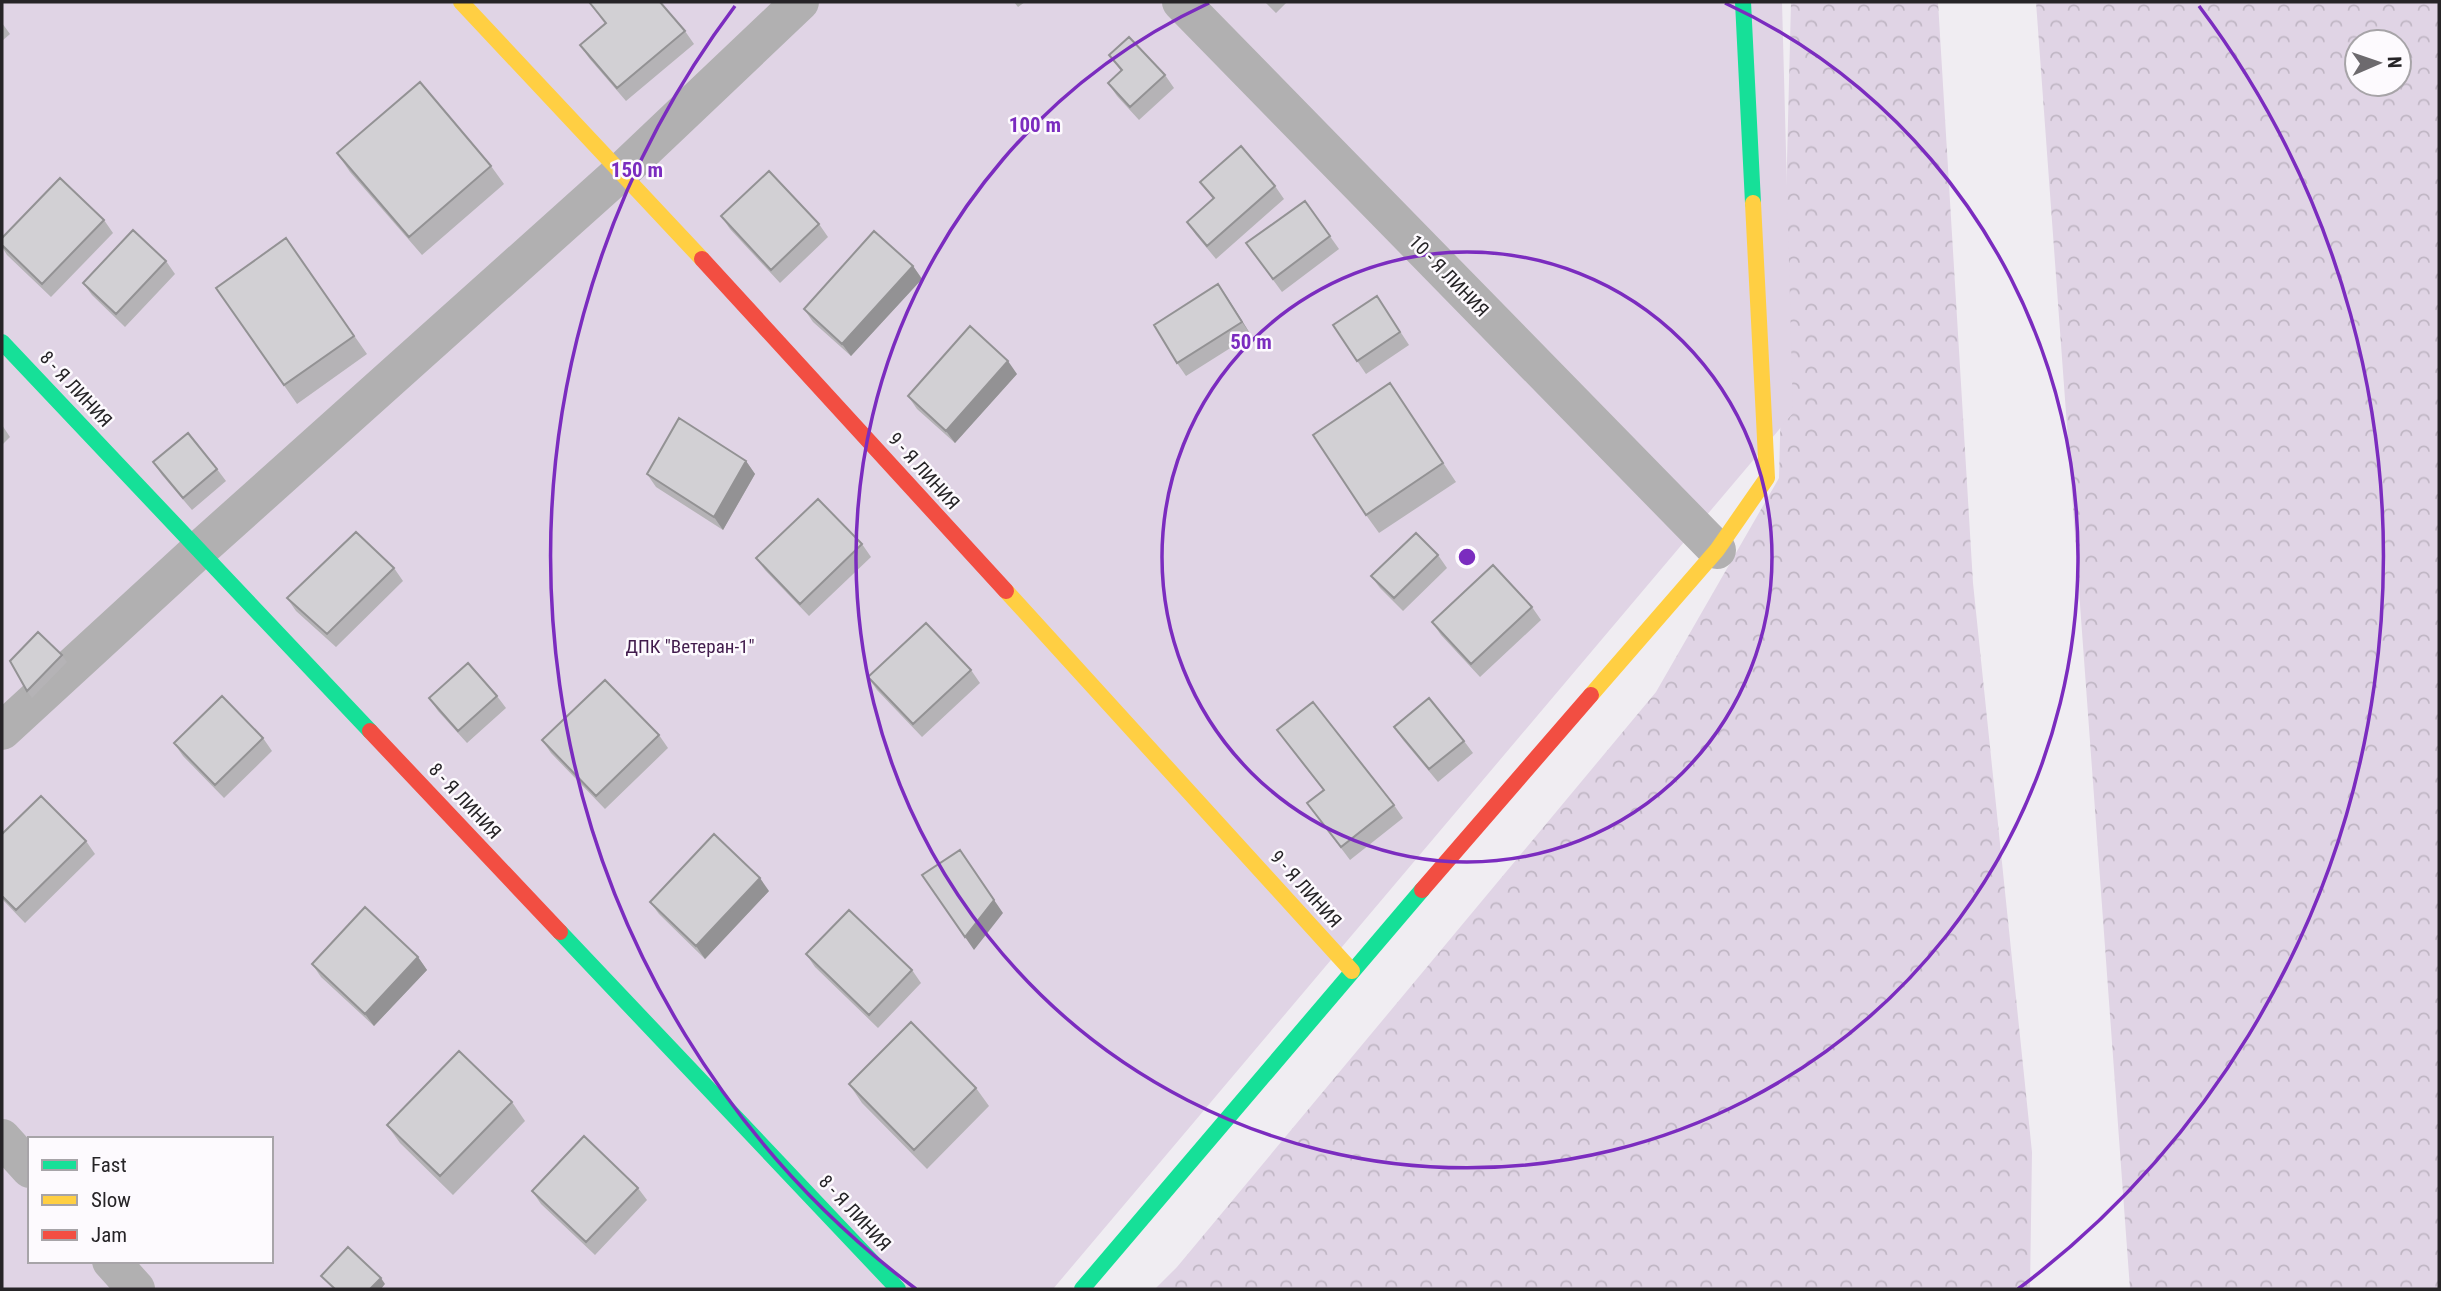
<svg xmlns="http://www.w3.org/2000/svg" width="2441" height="1291" font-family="'Roboto Condensed',sans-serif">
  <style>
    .forest { fill: url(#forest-crowns); fill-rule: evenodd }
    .garden { fill: #e0d4e5; fill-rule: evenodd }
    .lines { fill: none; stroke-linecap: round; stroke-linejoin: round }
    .street { stroke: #b1b0b1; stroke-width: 38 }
    .fast { stroke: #16e098; stroke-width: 16 }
    .slow { stroke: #ffcf43; stroke-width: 16 }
    .jam { stroke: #f24e42; stroke-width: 16 }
    .wall { fill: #b5b3b6 }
    .shaded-wall { fill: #939294 }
    .building { fill: #d2d0d4; stroke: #939294; stroke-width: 2 }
    .ring { fill: none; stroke: #7b2cbf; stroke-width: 3.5 }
    .labels { text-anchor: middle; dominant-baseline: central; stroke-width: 5; stroke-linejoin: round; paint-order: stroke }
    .street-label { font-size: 19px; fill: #262427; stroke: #fdfafe }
    .park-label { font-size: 19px; fill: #411b4c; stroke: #fdfafe }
    .centre { fill: #7b2cbf; stroke: #fdfafe; stroke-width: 3.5 }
    .ring-label { font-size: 21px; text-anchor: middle; font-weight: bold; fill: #7b2cbf; stroke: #fdfafe; stroke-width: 5; stroke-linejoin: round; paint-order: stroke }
  </style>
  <defs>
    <pattern id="forest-crowns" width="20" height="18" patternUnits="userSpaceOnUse" patternTransform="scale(1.75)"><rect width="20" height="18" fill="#e0d4e5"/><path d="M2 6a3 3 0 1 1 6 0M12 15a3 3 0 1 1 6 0" fill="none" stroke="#c0b6c4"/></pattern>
  </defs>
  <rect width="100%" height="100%" fill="#f0edf2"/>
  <path class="forest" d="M1791 2H1938L1973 583 2032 1152 2030 1289H1155L1177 1267 1656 692 1779 478Z
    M2036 2H2439V1289H2130ZM2357 42H2399V84H2357Z"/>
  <path class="garden" d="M2 2H1782L1793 413 1053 1289H2ZM30 1139H271V1261H30Z"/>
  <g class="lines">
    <path class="street" d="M1181 2 1717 550
      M2 731 199 550 622 171 800 2
      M2 1138 30 1169
      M111 1261 136 1289"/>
    <path class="fast" d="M1743 2 1753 203
      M2 342 370 731
      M560 932 898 1289
      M1082 1289 1422 890"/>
    <path class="slow" d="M461 2 702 259
      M1006 591 1352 971
      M1591 695 1717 550 1767 478 1753 203"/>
    <path class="jam" d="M702 259 1006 591
      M370 731 560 932
      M1422 890 1591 695"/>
  </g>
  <path class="wall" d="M1014 2H1025L1018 7Z
    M1265 2H1287L1276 13Z
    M590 3 685 31 694 44 626 101 589 58 580 45 605 24Z
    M2 23 10 34 2 41Z
    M1109 55 1165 75 1174 88 1139 120 1117 96 1108 83 1121 71Z
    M337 153 491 166 504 184 422 255 350 172Z
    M1200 182 1275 186 1284 199 1216 259 1196 235 1187 222 1213 199Z
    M1305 201 1339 249 1282 292 1246 243Z
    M721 216 819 224 828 237 780 283 730 229Z
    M104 220 113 233 51 297 7 255 2 247V238Z
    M286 238 367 354 297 404 216 288Z
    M166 261 175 274 125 327 92 295 83 283Z
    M913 266 922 279 851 356 813 322 804 309Z
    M1218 284 1251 335 1186 376 1177 363Z
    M1377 296 1409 345 1366 374 1333 325Z
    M1017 374 955 443 917 409 908 396Z
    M1390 383 1456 482 1379 533 1366 515Z
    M2 425 10 437 2 445Z
    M746 461 755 474 723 530 656 487 647 474Z
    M153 462 217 469 226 481 192 510 162 475Z
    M862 544 871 557 809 616 765 570 756 558Z
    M1438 555 1447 568 1403 611 1380 588 1371 576Z
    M394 568 403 581 336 647 296 611 287 598Z
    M1532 607 1541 620 1480 677 1441 635 1432 622Z
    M62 655 67 662 32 698 27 691Z
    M971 670 980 683 922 737 877 690 868 677Z
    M497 696 506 708 467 743 438 711 429 698Z
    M1394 727 1464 741 1473 753 1438 782 1403 740Z
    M1277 730 1394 805 1403 818 1350 860 1307 803 1323 790Z
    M659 735 668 748 605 809 551 753 542 740Z
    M263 738 272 751 224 798 183 756 174 743Z
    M2 834 86 841 95 854 25 923 2 899Z
    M769 891 705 959 659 914 650 902Z
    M806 954 912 970 921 983 878 1028 815 967Z
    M418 957 427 970 374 1026 321 977 312 964Z
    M849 1084 976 1088 989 1106 927 1169 862 1103Z
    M512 1102 525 1121 453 1195 400 1143 387 1125Z
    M638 1188 647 1200 595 1255 541 1204 532 1191Z"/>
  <path class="shaded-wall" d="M913 266 922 279 851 356 842 344Z
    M1218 284 1227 297 1251 335 1242 322Z
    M1008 361 1017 374 955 443 946 431Z
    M746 461 755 474 723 530 714 517Z
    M960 850 1003 913 974 950 965 937Z
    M760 878 769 891 705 959 696 946Z
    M418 957 427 970 374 1026 365 1014Z
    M381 1278 385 1284 381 1289H370Z"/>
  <path class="building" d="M591 2H660L685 31 617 88 580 45 606 23 590 3Z
    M1129 37 1165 75 1130 107 1108 83 1122 70 1109 55Z
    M420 82 491 166 409 237 337 153Z
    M1241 146 1275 186 1207 246 1187 222 1214 198 1200 182Z
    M769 171 819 224 771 270 721 216Z
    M60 178 104 220 42 284 2 245V238Z
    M1305 201 1330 236 1273 279 1246 243Z
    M133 230 166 261 116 314 83 283Z
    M874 231 913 266 842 344 804 309Z
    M286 238 354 336 284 385 216 288Z
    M1218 284 1242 322 1177 363 1154 325Z
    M1377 296 1400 332 1357 361 1333 325Z
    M970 326 1008 361 946 431 908 396Z
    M1390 383 1443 463 1366 515 1313 435Z
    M679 418 746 461 714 517 647 474Z
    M188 433 217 469 183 498 153 462Z
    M818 499 862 544 800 604 756 558Z
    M356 532 394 568 327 634 287 598Z
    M1416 533 1438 555 1394 598 1371 576Z
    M1493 565 1532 607 1471 664 1432 622Z
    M926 623 971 670 913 724 868 677Z
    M38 632 62 655 27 691 10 661Z
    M468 663 497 696 458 731 429 698Z
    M605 680 659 735 596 796 542 740Z
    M222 696 263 738 215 785 174 743Z
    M1429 698 1464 741 1429 769 1394 727Z
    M1313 702 1394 805 1341 847 1307 803 1324 790 1277 730Z
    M41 796 86 841 16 910 2 896V834Z
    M714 834 760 878 696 946 650 902Z
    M960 850 994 900 965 937 922 875Z
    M365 907 418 957 365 1014 312 964Z
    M849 910 912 970 869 1015 806 954Z
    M911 1022 976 1088 914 1150 849 1084Z
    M459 1051 512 1102 440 1176 387 1125Z
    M584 1136 638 1188 586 1242 532 1191Z
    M348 1247 381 1278 370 1289H335L321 1276Z"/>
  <g class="ring">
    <circle cx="1467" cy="557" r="305"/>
    <path d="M1725 3A611 611 0 1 1 1209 3"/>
    <path d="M916 1289A916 916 0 0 1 735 6M2199 6A916 916 0 0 1 2018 1289"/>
  </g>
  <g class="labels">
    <g class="street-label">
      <text transform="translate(1449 276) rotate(46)">10 - Я ЛИНИЯ</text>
      <text transform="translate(76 389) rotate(47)">8 - Я ЛИНИЯ</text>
      <text transform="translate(924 471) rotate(48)">9 - Я ЛИНИЯ</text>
      <text transform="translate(465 801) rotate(47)">8 - Я ЛИНИЯ</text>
      <text transform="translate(1306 889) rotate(48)">9 - Я ЛИНИЯ</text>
      <text transform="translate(855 1213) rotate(47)">8 - Я ЛИНИЯ</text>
    </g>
    <g class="park-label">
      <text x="690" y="646">ДПК "Ветеран-1"</text>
    </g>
  </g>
  <circle cx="1467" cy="557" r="10" class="centre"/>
  <g class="ring-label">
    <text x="1035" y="132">100 m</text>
    <text x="637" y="177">150 m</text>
    <text x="1251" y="349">50 m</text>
  </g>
  <rect width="2441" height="1291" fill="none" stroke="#262427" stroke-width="7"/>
  <rect x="28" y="1137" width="245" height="126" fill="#fdfafe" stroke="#a7a4a8" stroke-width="2"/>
  <rect x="42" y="1160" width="35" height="10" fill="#16e098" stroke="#a7a4a8" stroke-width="2"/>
  <text x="91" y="1172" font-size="21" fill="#262427">Fast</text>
  <rect x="42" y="1195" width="35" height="10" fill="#ffcf43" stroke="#a7a4a8" stroke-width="2"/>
  <text x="91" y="1207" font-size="21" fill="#262427">Slow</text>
  <rect x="42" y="1230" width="35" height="10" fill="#f24e42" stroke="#a7a4a8" stroke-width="2"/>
  <text x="91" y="1242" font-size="21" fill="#262427">Jam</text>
  <g transform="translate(2378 63) rotate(88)"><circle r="33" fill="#fdfafe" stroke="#a7a4a8" stroke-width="2"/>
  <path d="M0-5L12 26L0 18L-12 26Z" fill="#6d6a6e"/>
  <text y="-10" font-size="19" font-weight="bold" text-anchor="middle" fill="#262427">N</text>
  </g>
</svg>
